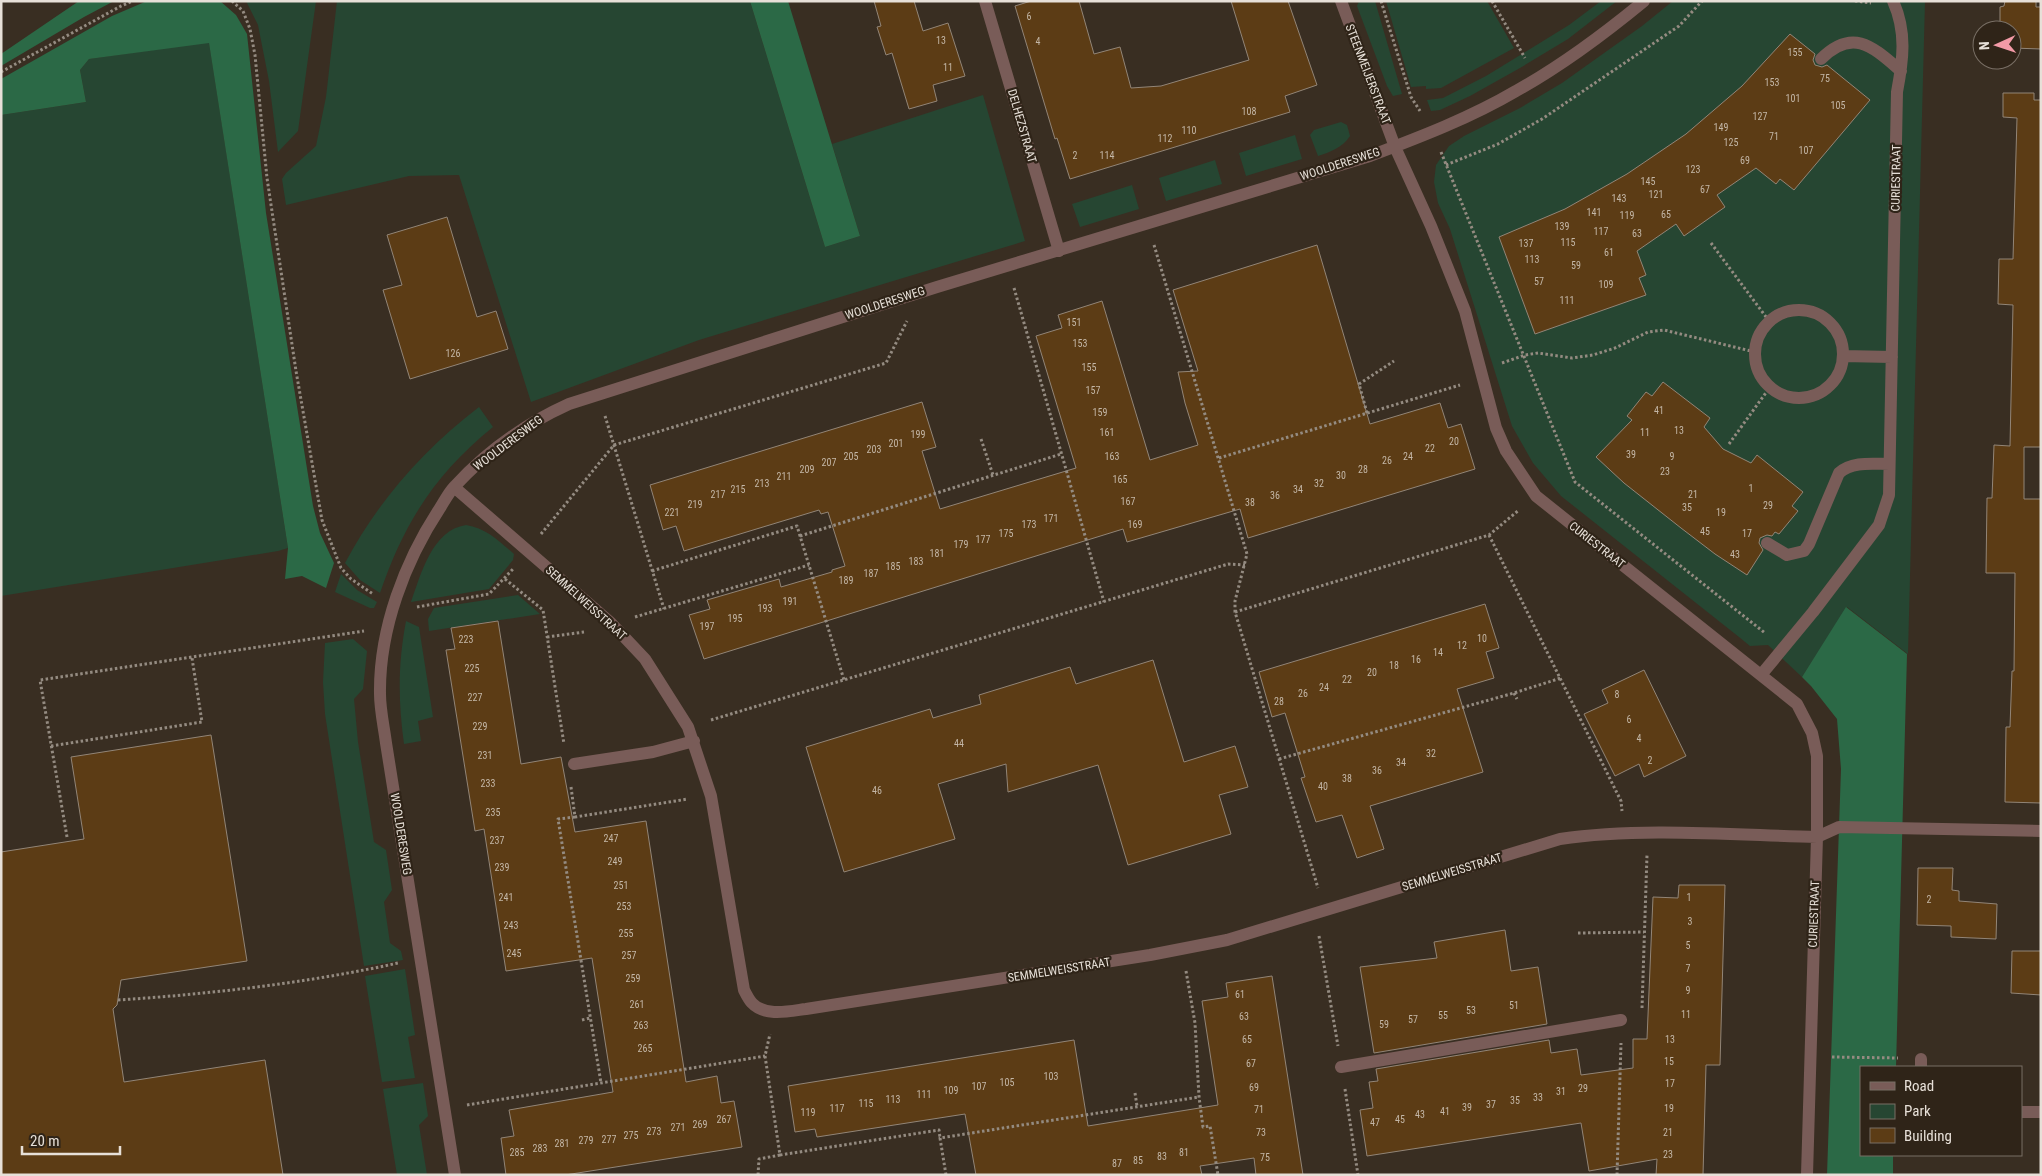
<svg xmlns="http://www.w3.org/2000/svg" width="2042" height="1176" font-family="'Roboto Condensed',sans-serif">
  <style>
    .green { fill: #264632 }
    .forest { fill: #2b6946 }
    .building { fill: #5c3c15; stroke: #928577 }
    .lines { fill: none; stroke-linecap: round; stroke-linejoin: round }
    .path { stroke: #948b81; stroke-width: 3; stroke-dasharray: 2.5 2.5; stroke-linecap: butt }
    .minor { stroke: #795c58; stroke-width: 12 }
    .labels { text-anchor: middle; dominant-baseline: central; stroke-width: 4.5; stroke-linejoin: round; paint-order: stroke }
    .number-label { font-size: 10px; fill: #c4b7a7 }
    .street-label { font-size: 12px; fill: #e7e0d8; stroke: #2f2418 }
  </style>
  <rect width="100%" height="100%" fill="#392e22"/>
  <path class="green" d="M246 1H316L298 131 278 152 269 81 258 25Z
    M337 1H750L825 247 860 236 832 144 983 95 1025 241 699 340 531 402 459 175 409 176 286 205 282 179 286 173 316 146 326 97Z
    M1359 1H1375L1402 94 1393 96 1387 86 1357 6Z
    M1386 1H1487L1514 48 1441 88 1426 89V86L1411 87Z
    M1601 1H1617L1568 39 1520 68 1470 96 1440 110 1431 111 1427 100 1443 98 1486 76 1569 25Z
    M1673 1H1925L1908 654 1847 607 1802 677 1768 645 1750 646 1739 637 1561 496 1533 463 1512 426 1450 229 1438 203 1434 182 1436 165 1449 146 1464 136 1520 108 1562 83 1642 26Z
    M209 42 288 548 278 551 1 596V115L86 102 80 70 89 59Z
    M1341 122 1347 125 1350 136C1342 148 1330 152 1318 156L1310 135 1314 130Z
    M1295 135 1302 159 1246 176 1239 153Z
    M1215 160 1222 184 1166 201 1159 178Z
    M1132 185 1139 209 1080 227 1072 204Z
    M479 407 493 427C435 474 404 523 380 593L360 580 345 563C378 501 423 450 479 407Z
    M466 525C486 528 499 541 514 554L513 560 489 589 411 602C421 574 432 530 466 525Z
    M341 574 357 590 377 602 374 608H370L335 592Z
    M518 595 540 614 429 631 428 619 434 608Z
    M406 621 419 627 433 717 418 721 421 741 404 744C398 700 398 664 406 621Z
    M353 639 367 651 363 689 354 699 358 742 374 842 386 850 392 890 384 902 390 943 401 951 403 960 364 966 325 714 323 682 325 643Z
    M405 969 415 1035 408 1037 415 1078 382 1082 365 976Z
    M423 1083 428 1116 419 1125 427 1175H397L383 1089Z"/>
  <path class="forest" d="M79 1H114L84 17 1 66V54Z
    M147 1H220L236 15 247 34 266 213 313 506 320 533 334 563 326 588 302 576 285 579 288 548 209 43 89 59 80 70 86 102 1 115V79L112 16Z
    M750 1H788L860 236 825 247Z
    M1846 607 1907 654 1896 1067H1861V1155H1893V1175H1827L1841 769 1837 719 1811 686 1802 677Z"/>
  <path class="building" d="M874 1H914L923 31 948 23 965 76 933 85 937 101 909 109 892 53 886 55 877 27 881 26Z
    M1031 1H1079L1094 54 1120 47 1131 88 1161 86 1249 60 1231 1H1288L1317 85 1285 96 1290 112 1070 179 1057 138 1055 139 1015 6Z
    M2005 1H2036V7H2041V49L2012 48V30H2000V7L2004 6Z
    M1790 34 1815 54 1813 60 1815 65 1822 67 1827 65 1870 100 1794 190 1780 179 1776 184 1756 168 1717 195 1725 207 1684 236 1676 224 1637 251 1646 275 1639 278 1646 295 1535 334 1499 237 1565 209 1627 174 1686 134 1742 86Z
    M2003 93H2034V100H2041V447H2024V499H2041V803L2005 802 2006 727H2010L2012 671H2014L2015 573H1986L1987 498H1992L1994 445 2010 446 2013 305 1998 304 1999 259H2013L2017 118 2003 117Z
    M447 217 477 317 496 311 508 349 410 379 383 290 402 285 387 235Z
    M1317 245 1370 424 1440 403 1448 428 1461 424 1475 469 1248 538 1240 509 1127 542 1123 529 704 659 689 615 710 609 707 600 779 579 781 587 832 572V570L845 566 828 512 821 514 819 510 684 551 676 526 663 530 650 485 922 402 936 447 922 451 940 509 1076 468 1036 336 1062 328 1058 315 1102 301 1150 460 1198 445 1185 403 1178 372 1198 371 1173 290Z
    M1663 382 1710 418 1704 427 1723 449 1751 463 1757 455 1803 492 1792 506 1798 511 1779 534 1775 532 1772 536 1767 535 1760 538 1759 543 1763 550 1747 575 1715 554 1681 528 1624 483 1596 457 1632 420 1627 416 1646 392 1652 396Z
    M1485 604 1499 648 1486 652 1494 678 1457 689 1483 772 1370 806 1384 849 1357 858 1342 815 1316 822 1301 778 1305 777 1285 713 1272 717 1259 672Z
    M498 621 521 764 561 757 575 832 646 821 686 1082 717 1076 721 1103 734 1101 742 1147 565 1175H506L501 1138 514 1136 509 1110 613 1092 592 958 506 971 484 829 475 831 446 650 455 649 451 628Z
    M1153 660 1184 762 1235 746 1248 787 1219 795 1231 834 1128 865 1098 765 1008 792 1006 764 938 784 955 839 844 872 806 747 930 709 933 718 981 704 979 695 1070 667 1076 684Z
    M1644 670 1686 756 1644 777 1639 764 1615 776 1584 714 1608 703 1602 690Z
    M211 735 247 961 121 980 117 1005 113 1009 124 1082 265 1060 283 1175H1V852L84 839 71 757Z
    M1918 868H1953L1952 890 1959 891V901L1997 904 1996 939 1951 937V926L1917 925Z
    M1679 885H1725L1720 1065H1706L1703 1175H1656L1657 1159 1589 1171 1581 1123 1367 1156 1360 1110 1373 1108 1369 1082 1378 1081 1376 1069 1549 1040 1551 1053 1577 1049 1581 1075 1633 1068V1039H1647L1653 897 1678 898Z
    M1505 930 1511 971 1538 967 1547 1024 1374 1053 1360 967 1437 958 1434 942Z
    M2012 951H2041V995L2011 993Z
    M1272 976 1303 1175H1256L1254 1158 1200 1166 1202 1175H976L965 1114 817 1137 815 1129 795 1132 788 1086 1074 1040 1088 1126 1218 1105 1202 1001 1228 997 1226 983Z"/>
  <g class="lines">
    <path class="path" d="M232 1 243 11 250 29 255 55 267 178 296 371 322 520 341 568 351 579 373 594
      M1381 1 1411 97 1420 111
      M1492 1 1525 58
      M1855 1 1871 3
      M1 72 121 6 133 1
      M1441 152 1575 482 1765 633
      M1446 165 1498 144 1542 119 1679 26 1702 1
      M1711 243 1769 321
      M1154 245 1247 554 1235 601V612L1318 888
      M1014 288 1104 602
      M1502 363 1525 355 1538 353 1572 358 1593 355 1615 348 1648 332 1664 330 1755 352
      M1367 413 1359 384 1394 361
      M605 416 664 609
      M981 439 993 475
      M1729 444 1770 387
      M1219 458 1460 385
      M541 534 614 445 886 363 907 321
      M1489 535 1621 801 1622 811
      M800 536 1061 454
      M652 571 797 526 844 680
      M505 579 543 610 564 744
      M417 607 489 594 514 568
      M1235 612 1489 535 1519 510
      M635 617 809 565
      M547 637 584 632
      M1514 693 1517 699
      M711 720 1228 564 1245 565
      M51 746 202 722 192 658
      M1279 759 1514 693 1561 678
      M571 787 575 817 688 799
      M575 817 558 819 601 1083
      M67 837 40 680 364 631
      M1578 933 1644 932
      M1319 936 1338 1046
      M1186 971 1195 1023 1199 1097 1203 1127 1210 1126 1218 1175
      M118 1000C211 994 307 983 398 963
      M1642 1008 1647 855
      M582 1020 590 1018
      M1832 1057 1898 1058
      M1345 1089 1358 1175
      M1135 1093 1137 1106
      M467 1105 765 1056
      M780 1155 939 1130 940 1138
      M758 1175 759 1159 780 1155 765 1056 770 1034
      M946 1175 940 1138 1199 1097
      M1617 1175 1621 1043"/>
    <path class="minor" d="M985 1 1059 251
      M1341 1 1395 147 1431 226 1465 311 1496 428 1506 451 1536 496 1797 704 1812 733 1817 756V837L1807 1175
      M1821 59C1853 27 1873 47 1901 71
      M1755 354a44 44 0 1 1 88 0a44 44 0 1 1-88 0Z
      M1843 356 1892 357
      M454 487 611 623 645 659 688 727 711 796 744 990C746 994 749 1000 752 1003 765 1017 790 1011 806 1009L1150 955 1227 940 1560 839C1642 827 1734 835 1817 837L1839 827 2041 831
      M1767 543 1787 555 1804 551 1809 544 1839 473C1852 461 1873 464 1889 464
      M1761 675 1813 612 1879 525 1889 495 1897 92C1903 60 1907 32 1893 1
      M574 764 653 752 694 741
      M1341 1067 1621 1020
      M1921 1067V1059
      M2021 1112H2041
      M455 1175 386 743C384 727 380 710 380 694 379 629 405 561 440 508 445 500 449 492 455 486 487 451 527 423 569 404L937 287 1370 156C1420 137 1470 118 1516 91 1561 66 1604 34 1644 1"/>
  </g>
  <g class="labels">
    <g class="number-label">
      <text x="1029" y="16">6</text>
      <text x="941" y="40">13</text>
      <text x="1038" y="41">4</text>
      <text x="1795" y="52">155</text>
      <text x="948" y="67">11</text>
      <text x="1825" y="78">75</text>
      <text x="1772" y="82">153</text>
      <text x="1793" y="98">101</text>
      <text x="1838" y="105">105</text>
      <text x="1249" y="111">108</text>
      <text x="1760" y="116">127</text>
      <text x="1721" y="127">149</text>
      <text x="1189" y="130">110</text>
      <text x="1774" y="136">71</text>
      <text x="1165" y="138">112</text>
      <text x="1731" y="142">125</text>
      <text x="1806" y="150">107</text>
      <text x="1075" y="155">2</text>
      <text x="1107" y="155">114</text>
      <text x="1745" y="160">69</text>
      <text x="1693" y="169">123</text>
      <text x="1648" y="181">145</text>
      <text x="1705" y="189">67</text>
      <text x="1656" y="194">121</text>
      <text x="1619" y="198">143</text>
      <text x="1594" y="212">141</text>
      <text x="1666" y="214">65</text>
      <text x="1627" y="215">119</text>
      <text x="1562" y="226">139</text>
      <text x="1601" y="231">117</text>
      <text x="1637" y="233">63</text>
      <text x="1568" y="242">115</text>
      <text x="1526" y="243">137</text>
      <text x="1609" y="252">61</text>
      <text x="1532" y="259">113</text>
      <text x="1576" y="265">59</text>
      <text x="1539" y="281">57</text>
      <text x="1606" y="284">109</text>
      <text x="1567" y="300">111</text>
      <text x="1074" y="322">151</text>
      <text x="1080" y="343">153</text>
      <text x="453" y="353">126</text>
      <text x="1089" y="367">155</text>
      <text x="1093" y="390">157</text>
      <text x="1659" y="410">41</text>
      <text x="1100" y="412">159</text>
      <text x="1679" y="430">13</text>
      <text x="1107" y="432">161</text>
      <text x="1645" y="432">11</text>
      <text x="918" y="434">199</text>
      <text x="1454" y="441">20</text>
      <text x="896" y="443">201</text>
      <text x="1430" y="448">22</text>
      <text x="874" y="449">203</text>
      <text x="1631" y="454">39</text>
      <text x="851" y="456">205</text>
      <text x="1112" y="456">163</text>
      <text x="1408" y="456">24</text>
      <text x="1672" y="456">9</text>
      <text x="1387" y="460">26</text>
      <text x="829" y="462">207</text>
      <text x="807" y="469">209</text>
      <text x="1363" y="469">28</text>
      <text x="1665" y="471">23</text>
      <text x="1341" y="475">30</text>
      <text x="784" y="476">211</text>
      <text x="1120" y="479">165</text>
      <text x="762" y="483">213</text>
      <text x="1319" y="483">32</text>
      <text x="1751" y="488">1</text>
      <text x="738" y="489">215</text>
      <text x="1298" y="489">34</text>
      <text x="718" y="494">217</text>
      <text x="1693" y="494">21</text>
      <text x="1275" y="495">36</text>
      <text x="1128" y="501">167</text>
      <text x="1250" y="502">38</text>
      <text x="695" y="504">219</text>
      <text x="1768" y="505">29</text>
      <text x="1687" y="507">35</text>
      <text x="672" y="512">221</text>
      <text x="1721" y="512">19</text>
      <text x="1051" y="518">171</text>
      <text x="1029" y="524">173</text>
      <text x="1135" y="524">169</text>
      <text x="1705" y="531">45</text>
      <text x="1006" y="533">175</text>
      <text x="1747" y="533">17</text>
      <text x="983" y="539">177</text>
      <text x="961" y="544">179</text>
      <text x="937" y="553">181</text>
      <text x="1735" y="554">43</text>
      <text x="916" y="561">183</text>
      <text x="893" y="566">185</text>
      <text x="871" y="573">187</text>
      <text x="846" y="580">189</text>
      <text x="790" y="601">191</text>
      <text x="765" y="608">193</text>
      <text x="735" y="618">195</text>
      <text x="707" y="626">197</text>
      <text x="1482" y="638">10</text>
      <text x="466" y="639">223</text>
      <text x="1462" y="645">12</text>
      <text x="1438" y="652">14</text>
      <text x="1416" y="659">16</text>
      <text x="1394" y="665">18</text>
      <text x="472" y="668">225</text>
      <text x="1372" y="672">20</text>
      <text x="1347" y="679">22</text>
      <text x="1324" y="687">24</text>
      <text x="1303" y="693">26</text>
      <text x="1617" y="694">8</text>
      <text x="475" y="697">227</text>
      <text x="1279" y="701">28</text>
      <text x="1629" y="719">6</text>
      <text x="480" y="726">229</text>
      <text x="1639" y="738">4</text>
      <text x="959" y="743">44</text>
      <text x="1431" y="753">32</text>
      <text x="485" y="755">231</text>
      <text x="1650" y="760">2</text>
      <text x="1401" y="762">34</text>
      <text x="1377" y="770">36</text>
      <text x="1347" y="778">38</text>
      <text x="488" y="783">233</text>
      <text x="1323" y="786">40</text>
      <text x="877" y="790">46</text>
      <text x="493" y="812">235</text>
      <text x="611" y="838">247</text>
      <text x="497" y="840">237</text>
      <text x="615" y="861">249</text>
      <text x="502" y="867">239</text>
      <text x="621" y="885">251</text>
      <text x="506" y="897">241</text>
      <text x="1689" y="897">1</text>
      <text x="1929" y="899">2</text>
      <text x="624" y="906">253</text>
      <text x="1690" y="921">3</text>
      <text x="511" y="925">243</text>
      <text x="626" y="933">255</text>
      <text x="1688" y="945">5</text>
      <text x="514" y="953">245</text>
      <text x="629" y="955">257</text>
      <text x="1688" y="968">7</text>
      <text x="633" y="978">259</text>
      <text x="1688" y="990">9</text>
      <text x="1240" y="994">61</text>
      <text x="637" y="1004">261</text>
      <text x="1514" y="1005">51</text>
      <text x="1471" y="1010">53</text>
      <text x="1686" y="1014">11</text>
      <text x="1443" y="1015">55</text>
      <text x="1244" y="1016">63</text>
      <text x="1413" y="1019">57</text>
      <text x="1384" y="1024">59</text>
      <text x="641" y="1025">263</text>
      <text x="1247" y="1039">65</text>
      <text x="1670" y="1039">13</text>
      <text x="645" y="1048">265</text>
      <text x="1669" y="1061">15</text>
      <text x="1251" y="1063">67</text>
      <text x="1051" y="1076">103</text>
      <text x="1007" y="1082">105</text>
      <text x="1670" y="1083">17</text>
      <text x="979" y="1086">107</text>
      <text x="1254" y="1087">69</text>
      <text x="1583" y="1088">29</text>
      <text x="951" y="1090">109</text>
      <text x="1561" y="1091">31</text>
      <text x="924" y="1094">111</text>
      <text x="1538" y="1097">33</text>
      <text x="893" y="1099">113</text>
      <text x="1515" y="1100">35</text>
      <text x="866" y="1103">115</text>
      <text x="1491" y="1104">37</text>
      <text x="1467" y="1107">39</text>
      <text x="837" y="1108">117</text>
      <text x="1669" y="1108">19</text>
      <text x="1259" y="1109">71</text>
      <text x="1445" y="1111">41</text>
      <text x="808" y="1112">119</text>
      <text x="1420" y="1114">43</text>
      <text x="724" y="1119">267</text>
      <text x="1400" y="1119">45</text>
      <text x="1375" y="1122">47</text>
      <text x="700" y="1124">269</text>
      <text x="678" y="1127">271</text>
      <text x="654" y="1131">273</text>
      <text x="1261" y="1132">73</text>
      <text x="1668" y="1132">21</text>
      <text x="631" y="1135">275</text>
      <text x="609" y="1139">277</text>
      <text x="586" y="1140">279</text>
      <text x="562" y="1143">281</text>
      <text x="540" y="1148">283</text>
      <text x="517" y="1152">285</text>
      <text x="1184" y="1152">81</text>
      <text x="1668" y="1154">23</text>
      <text x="1162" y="1156">83</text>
      <text x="1265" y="1157">75</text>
      <text x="1138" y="1160">85</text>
      <text x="1117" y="1163">87</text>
    </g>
    <g class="street-label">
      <text transform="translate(1368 74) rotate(69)">STEENMEIJERSTRAAT</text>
      <text transform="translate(1022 126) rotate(74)">DELHEZSTRAAT</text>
      <text transform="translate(1340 164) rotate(-18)">WOOLDERESWEG</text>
      <text transform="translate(1896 178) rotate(-89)">CURIESTRAAT</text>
      <text transform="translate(885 303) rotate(-18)">WOOLDERESWEG</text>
      <text transform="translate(508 443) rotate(-37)">WOOLDERESWEG</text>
      <text transform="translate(1597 545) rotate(38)">CURIESTRAAT</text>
      <text transform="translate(586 603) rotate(42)">SEMMELWEISSTRAAT</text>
      <text transform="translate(401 834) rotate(81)">WOOLDERESWEG</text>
      <text transform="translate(1452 872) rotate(-17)">SEMMELWEISSTRAAT</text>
      <text transform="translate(1814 914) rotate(-88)">CURIESTRAAT</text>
      <text transform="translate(1059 970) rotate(-9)">SEMMELWEISSTRAAT</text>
    </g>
  </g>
  <rect width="2042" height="1176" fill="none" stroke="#e7e0d8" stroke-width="5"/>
  <rect x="1860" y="1066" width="162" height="90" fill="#2f2418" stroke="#796f65"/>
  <rect x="1870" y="1082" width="25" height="8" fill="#795c58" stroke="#796f65"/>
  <text x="1904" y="1091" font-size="15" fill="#e7e0d8">Road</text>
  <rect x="1870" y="1104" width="25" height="15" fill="#264632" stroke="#796f65"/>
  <text x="1904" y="1116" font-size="15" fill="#e7e0d8">Park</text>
  <rect x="1870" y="1128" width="25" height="15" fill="#5c3c15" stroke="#796f65"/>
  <text x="1904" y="1141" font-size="15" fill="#e7e0d8">Building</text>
  <g transform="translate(1997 45) rotate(267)"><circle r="24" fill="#2f2418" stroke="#796f65"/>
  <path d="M0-4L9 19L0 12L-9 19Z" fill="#f39aa7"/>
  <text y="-8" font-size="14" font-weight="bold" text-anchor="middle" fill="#e7e0d8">N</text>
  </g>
  <path d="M22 1146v8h98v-8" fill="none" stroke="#e7e0d8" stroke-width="2.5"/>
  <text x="30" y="1146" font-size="15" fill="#e7e0d8" stroke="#2f2418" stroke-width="4" paint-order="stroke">20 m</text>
</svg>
